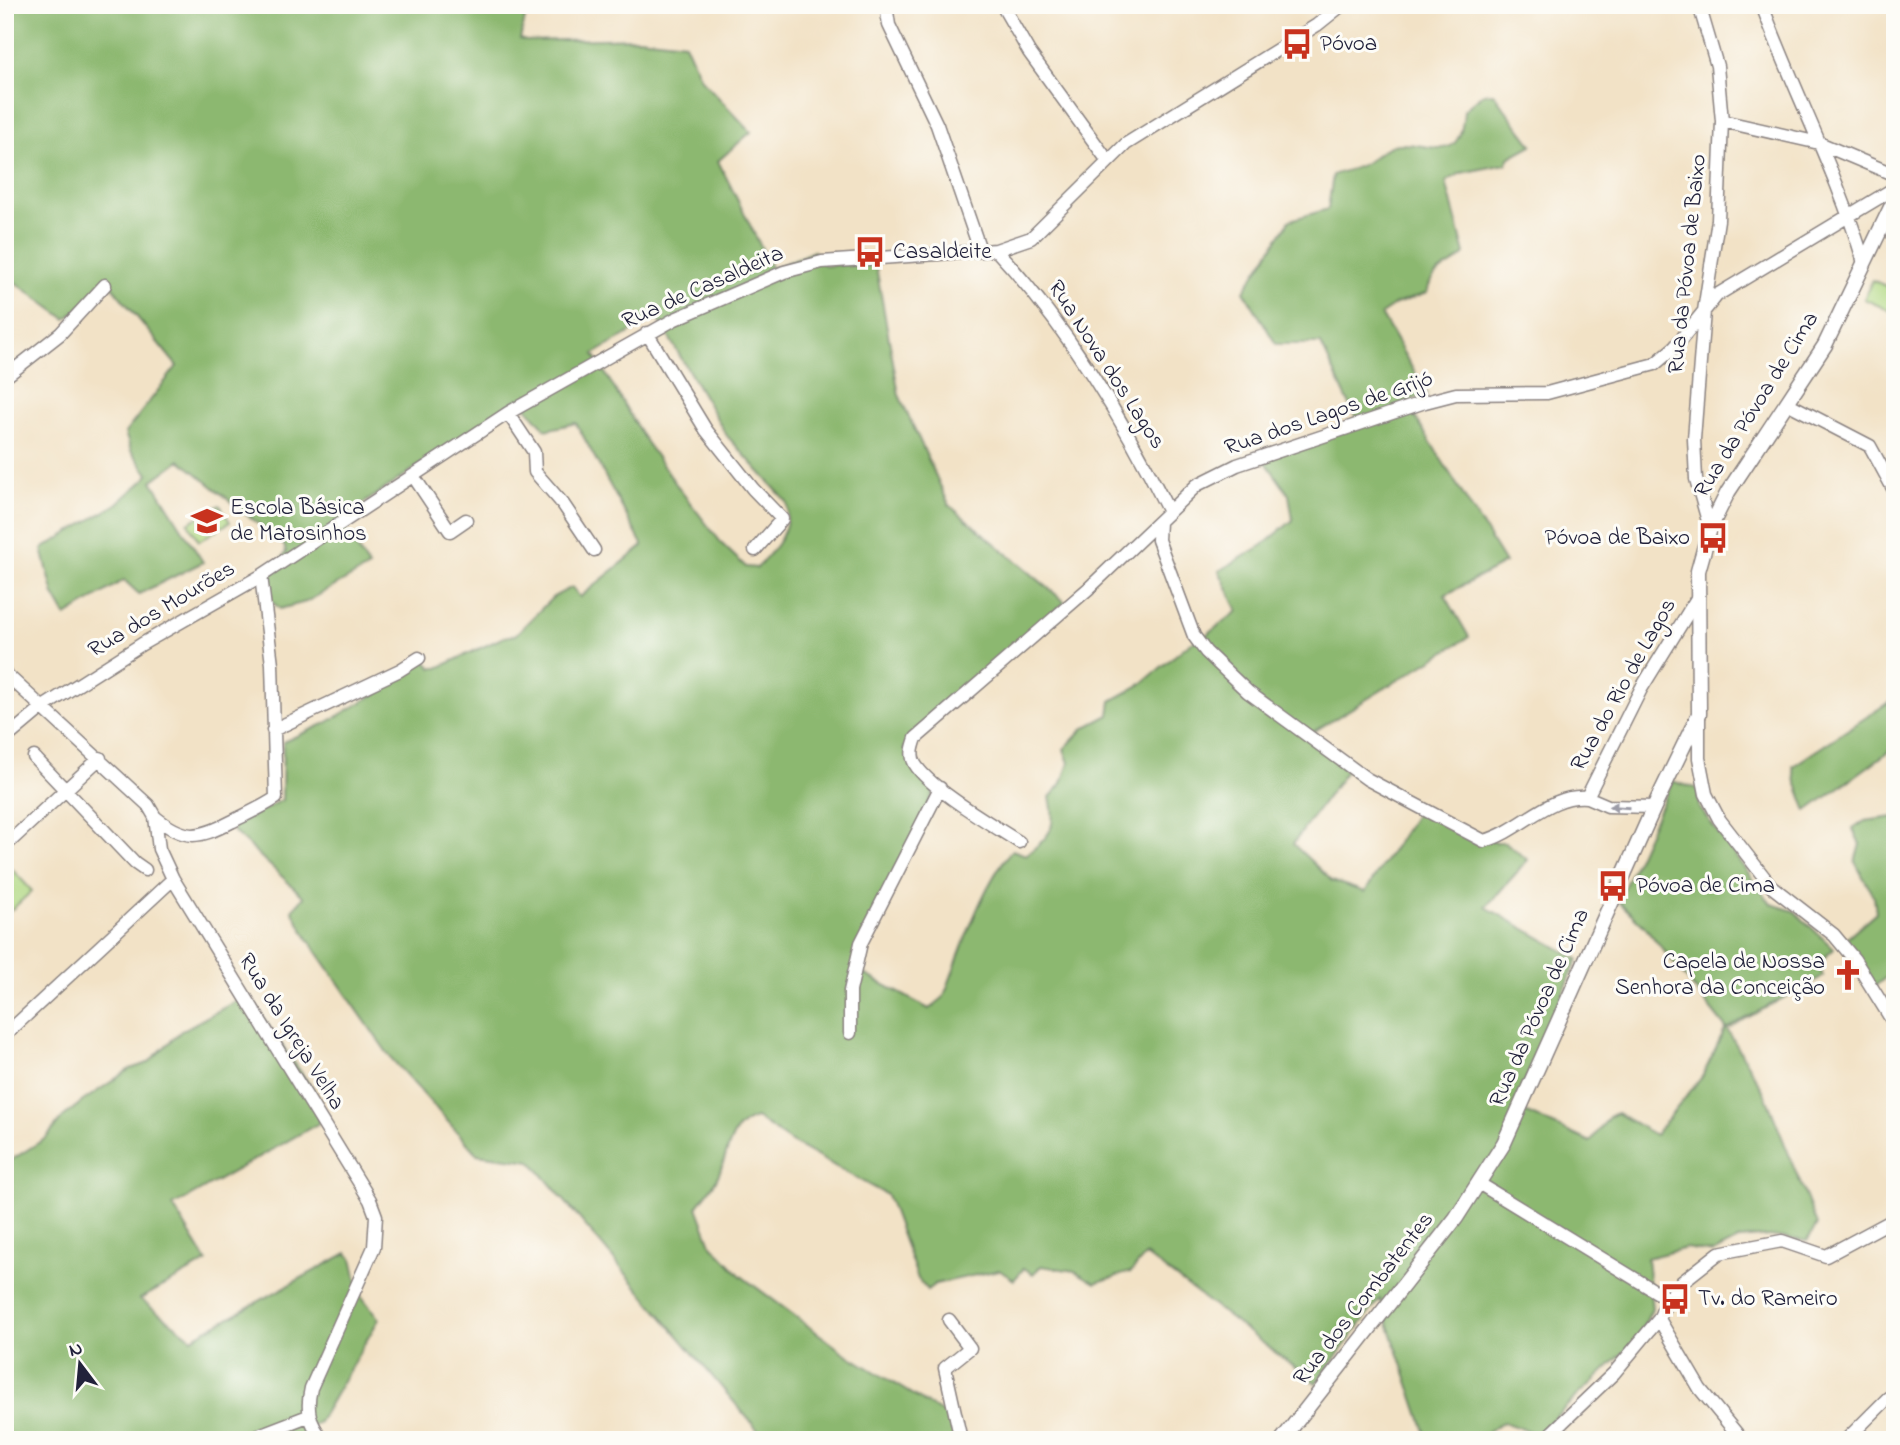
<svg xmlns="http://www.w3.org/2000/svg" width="1900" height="1445" font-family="'Indie Flower',sans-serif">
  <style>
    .green { fill: #b0d882; stroke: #697d5e; stroke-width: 2 }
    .forest { fill: #8cb870; stroke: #576d56; stroke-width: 2; fill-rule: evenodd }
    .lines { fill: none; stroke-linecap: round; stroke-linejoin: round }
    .minor-casing { stroke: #8a8280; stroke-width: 15 }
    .major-casing { stroke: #8a8280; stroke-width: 17 }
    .minor { stroke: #fff; stroke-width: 12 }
    .major { stroke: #fff; stroke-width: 14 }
    .oneway { fill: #9c9ca7 }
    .labels { text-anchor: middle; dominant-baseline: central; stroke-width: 6; stroke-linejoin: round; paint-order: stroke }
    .poi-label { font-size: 23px; fill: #22223b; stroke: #fdfcf7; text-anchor: start }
    .street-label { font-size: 23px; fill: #22223b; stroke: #fdfcf7 }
  </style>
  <rect width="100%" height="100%" fill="#fdfcf7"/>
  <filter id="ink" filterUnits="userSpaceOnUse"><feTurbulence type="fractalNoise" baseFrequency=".0143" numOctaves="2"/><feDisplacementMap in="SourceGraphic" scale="14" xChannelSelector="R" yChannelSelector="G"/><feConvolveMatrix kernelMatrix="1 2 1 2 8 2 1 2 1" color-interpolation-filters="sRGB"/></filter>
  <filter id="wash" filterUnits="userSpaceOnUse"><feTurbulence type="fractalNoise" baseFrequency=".00686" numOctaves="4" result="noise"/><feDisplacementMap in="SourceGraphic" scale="28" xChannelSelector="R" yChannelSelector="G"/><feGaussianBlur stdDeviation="1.57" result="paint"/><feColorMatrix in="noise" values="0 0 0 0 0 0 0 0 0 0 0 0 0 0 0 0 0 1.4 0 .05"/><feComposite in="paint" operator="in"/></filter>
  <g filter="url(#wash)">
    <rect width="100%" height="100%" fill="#f2e2c6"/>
    <path class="green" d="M1872 280 1895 290V313L1864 299Z
      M220 505 230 522 199 541 188 523Z
      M12 869 32 891 5 916V875Z"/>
    <path class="forest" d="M5 5H523L525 19 520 39 526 41 639 38 685 43 701 79 751 132 718 161 772 269 814 251 825 266 875 261 899 395 949 505 1065 602 1010 648 993 669 923 728 904 749 935 790 853 968 929 1009 943 998C963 948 978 892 1012 850L1026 855C1051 835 1057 829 1050 797L1061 785 1069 763 1064 749 1084 728 1109 715 1111 701 1140 685 1190 643 1202 638 1238 611 1219 571 1263 545 1293 520 1289 495 1263 458 1357 420 1321 344H1276L1244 291 1290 220 1328 209 1333 175C1343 171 1355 169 1364 164 1375 158 1385 145 1398 144 1433 142 1461 168 1464 110L1483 94 1493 93 1532 145 1510 157 1506 164 1461 173 1446 182 1465 254C1449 271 1433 265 1427 293L1396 304 1381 314 1427 394 1406 402 1505 563 1445 595 1469 637 1313 732 1318 743 1346 771 1293 844 1332 881 1365 892 1417 812 1494 842H1505L1528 860 1486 907 1578 959 1514 1107 1590 1142 1609 1117 1617 1113 1655 1135 1702 1077 1726 1028 1645 927 1618 901 1672 781 1698 789 1699 807 1771 904 1794 911 1834 949 1817 964 1823 976 1727 1029 1764 1092 1817 1225 1807 1241 1769 1236 1740 1239 1713 1253 1686 1248 1647 1258 1652 1309 1637 1340 1537 1434 1503 1422 1487 1433 1489 1440H1428L1380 1299 1316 1383 1146 1255 1131 1272 1095 1283 1075 1271 1041 1266 1033 1274 1024 1268 1014 1280 999 1270 935 1284 927 1290 918 1279 887 1195 791 1142 756 1118C727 1125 729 1156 716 1180 711 1189 703 1198 697 1207L711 1244 740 1275 843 1352 955 1421 959 1440H766L531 1161 477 1154 390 1057 308 939 292 910 304 897 234 832 233 826 282 800 283 742 324 724 384 689V682L424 659 432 668H438L504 637 515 635 553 597 572 587 580 597 643 546 576 423 546 430 519 398 339 520 369 567 306 602 280 609 268 598 269 578 286 552 284 545 180 460 152 481 203 562 139 594 124 580 66 616 54 595 42 549 117 504 145 479 148 474 131 451 125 433 177 366 110 284 66 319 5 275ZM657 317 727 436 787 502C791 531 776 548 757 568L746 567 723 545 681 491 646 442 594 354Z
      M1895 698V747L1807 811 1795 779 1793 766Z
      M1895 817V970L1875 986 1845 939 1876 912 1874 897 1855 862 1860 844 1853 829 1865 821Z
      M247 995 314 1091 319 1123 173 1206 207 1262 140 1299 192 1338 347 1253 352 1258 360 1294 379 1319 319 1422 304 1429 313 1440H5V1164L46 1138 63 1117 83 1101 130 1069 148 1063 181 1031Z"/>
  </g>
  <g filter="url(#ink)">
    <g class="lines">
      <defs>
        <path id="minor" d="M886 5 889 25 937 125 980 250
          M1002 5 1029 52 1108 161
          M1699 5 1717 66 1722 121 1718 220 1704 311 1694 439 1696 479 1710 528
          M1762 5C1794 92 1838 174 1864 263
          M1722 121 1819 143 1895 175
          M996 250C1067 326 1122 417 1168 510
          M647 333 706 430 753 489 782 519 755 550
          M5 377 60 334 105 285
          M1789 404 1870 446 1895 492
          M508 413 534 452 535 472 563 504 594 550
          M414 477 450 531 466 520
          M1159 522 1158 540 1194 636 1206 652 1248 692 1367 779 1484 841C1520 832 1549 793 1587 797L1641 689 1699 595
          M5 673 148 805 155 817 159 849 173 879 370 1200 376 1216 374 1247 311 1388C306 1409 309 1423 323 1440
          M1699 714V758L1706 794 1719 819 1771 886 1834 935 1854 959 1895 1025
          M273 730 400 670 419 658
          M5 739 43 707 142 644 261 576 508 413 675 319 784 272 822 262 996 250 1031 238 1126 144 1317 25 1342 5
          M34 757 135 863 145 870
          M1587 797 1608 806 1654 807
          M155 817C185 841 198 839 231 822 247 814 261 808 276 798L272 664 261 576
          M1019 842C993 825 930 789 915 764 910 755 913 747 916 738L1088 589 1197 485 1237 465 1425 402 1456 394 1547 393 1655 364 1675 347 1717 295 1895 188
          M5 846 100 758
          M850 1033V991L861 943 940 788
          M5 1035 173 879
          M1480 1184 1668 1299
          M1659 1319 1700 1389 1742 1440
          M949 1320 970 1348 945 1368 961 1440
          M246 1440 308 1416
          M1544 1440 1614 1373 1659 1319 1668 1299 1682 1282 1719 1253 1782 1241 1826 1256 1895 1219
          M1846 1440 1888 1398"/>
        <path id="major" d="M1282 1440 1456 1218 1504 1143 1654 807 1699 714 1698 571 1710 528 1728 492 1825 345 1895 199"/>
      </defs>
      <use href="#minor" class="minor-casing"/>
      <use href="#major" class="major-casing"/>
      <use href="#minor" class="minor"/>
      <use href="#major" class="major"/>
    </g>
    <defs><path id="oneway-solid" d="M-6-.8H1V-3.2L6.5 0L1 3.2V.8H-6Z" transform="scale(1.75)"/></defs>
    <use class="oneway" href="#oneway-solid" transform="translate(1619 807) rotate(-176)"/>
  </g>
  <defs>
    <symbol id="bus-bare" viewBox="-9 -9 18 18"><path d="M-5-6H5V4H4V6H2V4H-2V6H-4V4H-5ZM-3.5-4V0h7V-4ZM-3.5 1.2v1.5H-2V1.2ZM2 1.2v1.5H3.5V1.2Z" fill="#c8321e" stroke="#fdfcf7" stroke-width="2.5" paint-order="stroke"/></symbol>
    <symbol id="school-bare" viewBox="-9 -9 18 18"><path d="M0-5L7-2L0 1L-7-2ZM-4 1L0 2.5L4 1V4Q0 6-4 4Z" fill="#c8321e" stroke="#fdfcf7" stroke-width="2.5" paint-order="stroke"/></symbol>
    <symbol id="church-bare" viewBox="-9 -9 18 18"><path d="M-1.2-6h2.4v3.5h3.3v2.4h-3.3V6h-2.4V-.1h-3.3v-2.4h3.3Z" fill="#c8321e" stroke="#fdfcf7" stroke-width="2.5" paint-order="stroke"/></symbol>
  </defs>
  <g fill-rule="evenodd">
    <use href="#bus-bare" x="1275" y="22" width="44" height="44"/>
    <use href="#bus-bare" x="848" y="230" width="44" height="44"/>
    <use href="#school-bare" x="185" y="499" width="44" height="44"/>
    <use href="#bus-bare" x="1691" y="516" width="44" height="44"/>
    <use href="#bus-bare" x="1591" y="864" width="44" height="44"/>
    <use href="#church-bare" x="1826" y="953" width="44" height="44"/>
    <use href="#bus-bare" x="1653" y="1277" width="44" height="44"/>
  </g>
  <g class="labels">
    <g class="poi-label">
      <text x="1320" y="44">Póvoa</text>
      <text x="893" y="252">Casaldeite</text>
      <text x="230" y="508">Escola Básica<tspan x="230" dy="26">de Matosinhos</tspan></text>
      <text x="1690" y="538" text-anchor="end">Póvoa de Baixo</text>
      <text x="1636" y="886">Póvoa de Cima</text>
      <text x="1825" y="962" text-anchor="end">Capela de Nossa<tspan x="1825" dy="26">Senhora da Conceição</tspan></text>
      <text x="1698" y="1299">Tv. do Rameiro</text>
    </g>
    <g class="street-label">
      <text transform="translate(1688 264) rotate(-84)">Rua da Póvoa de Baixo</text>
      <text transform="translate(703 288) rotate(-24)">Rua de Casaldeita</text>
      <text transform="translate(1106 365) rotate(57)">Rua Nova dos Lagos</text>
      <text transform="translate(1757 405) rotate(-58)">Rua da Póvoa de Cima</text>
      <text transform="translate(1329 414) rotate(-19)">Rua dos Lagos de Grijó</text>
      <text transform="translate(162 610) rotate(-31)">Rua dos Mourões</text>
      <text transform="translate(1624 685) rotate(-61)">Rua do Rio de Lagos</text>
      <text transform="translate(1540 1008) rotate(-66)">Rua da Póvoa de Cima</text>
      <text transform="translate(291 1032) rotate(58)">Rua da Igreja Velha</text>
      <text transform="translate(1364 1299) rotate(-52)">Rua dos Combatentes</text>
    </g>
  </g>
  <rect width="1900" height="1445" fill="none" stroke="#fdfcf7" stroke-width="28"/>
  <g transform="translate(80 1364) rotate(344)" stroke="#fdfcf7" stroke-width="5" paint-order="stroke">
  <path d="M0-5L12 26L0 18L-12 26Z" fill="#22223b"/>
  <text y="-10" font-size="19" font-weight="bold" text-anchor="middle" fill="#22223b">N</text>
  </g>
</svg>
